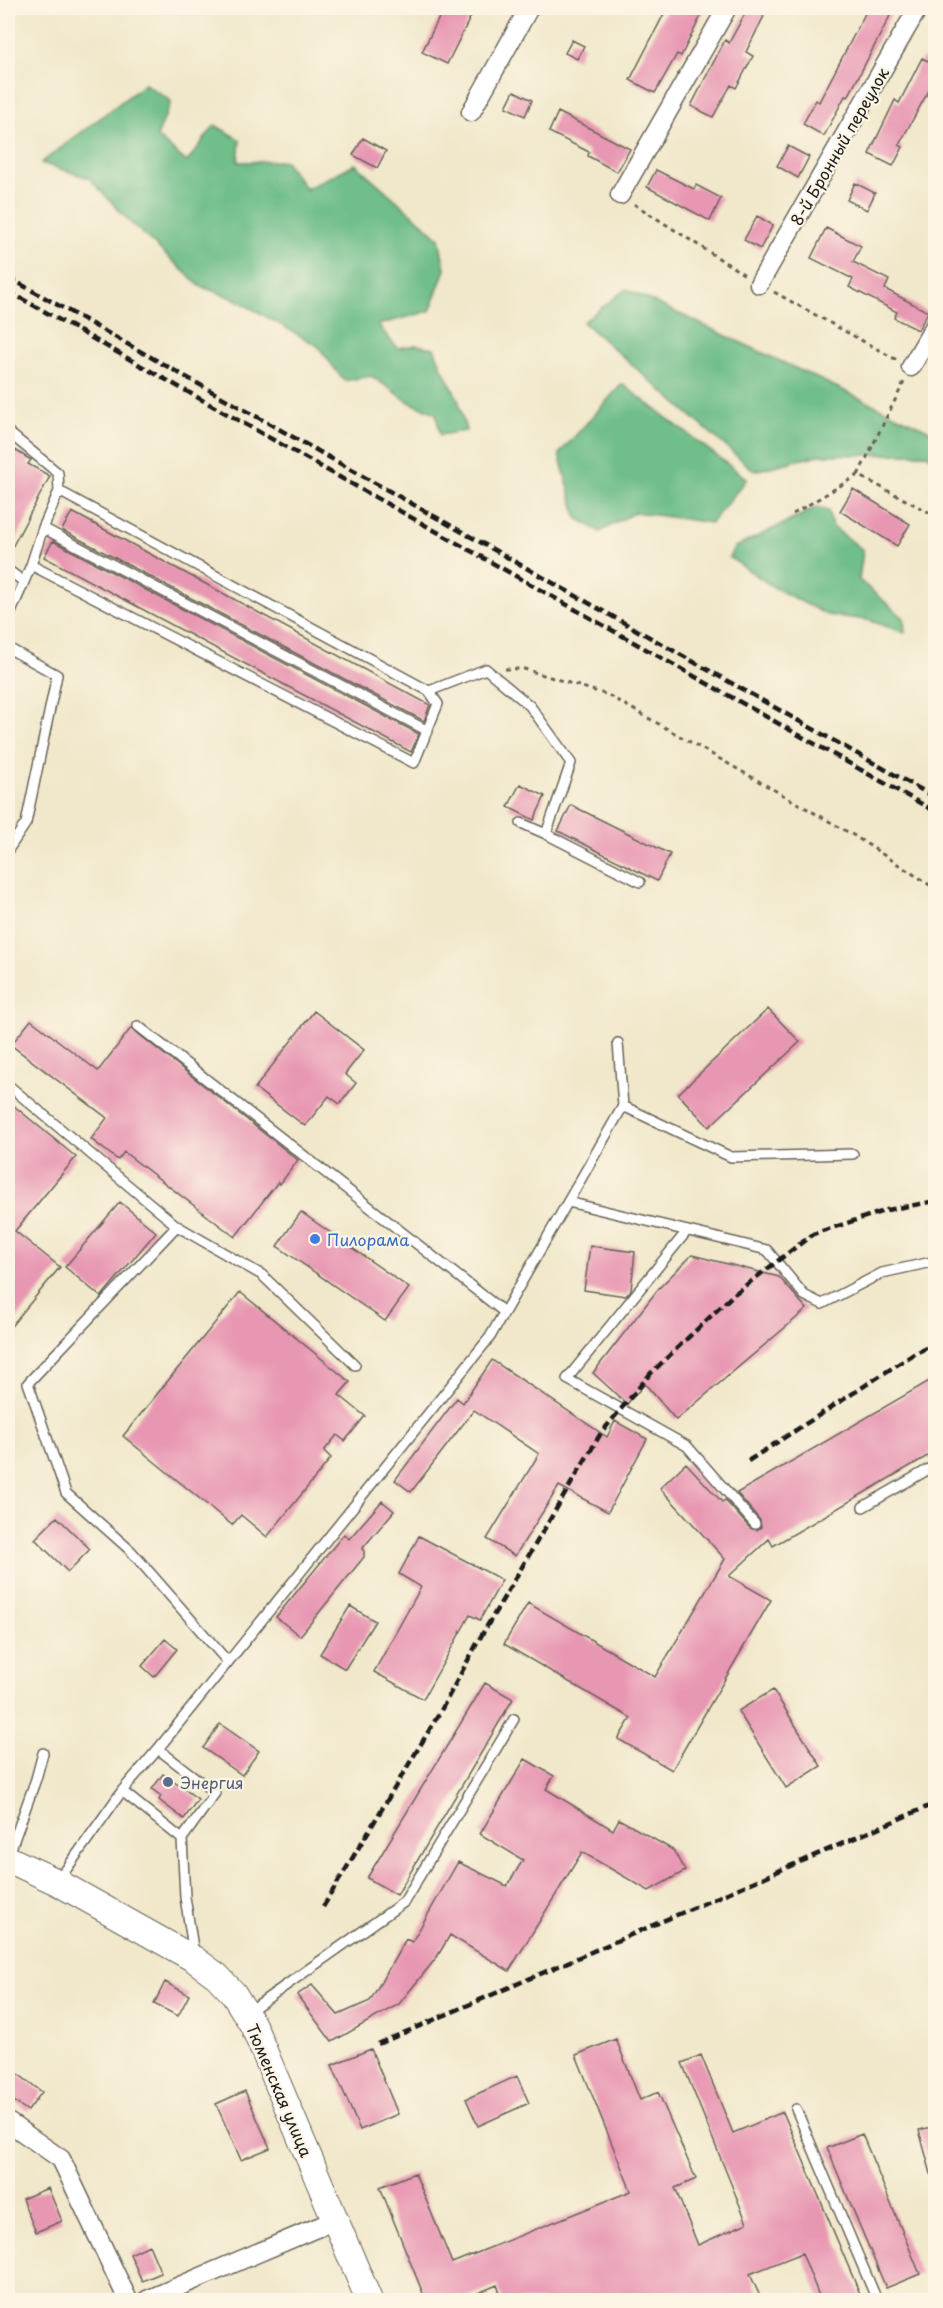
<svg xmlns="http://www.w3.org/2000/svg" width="943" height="2308" font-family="'Playpen Sans',sans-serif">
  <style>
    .forest { fill: #6fbe8a; stroke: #466d53; stroke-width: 1.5 }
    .building { fill: #e897b2 }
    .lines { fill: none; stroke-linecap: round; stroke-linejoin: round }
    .service-casing { stroke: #676359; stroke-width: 12 }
    .minor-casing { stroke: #676359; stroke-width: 21 }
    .secondary-casing { stroke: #676359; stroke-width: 28 }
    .path { stroke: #676359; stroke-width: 3; stroke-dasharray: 4.5 4.5; stroke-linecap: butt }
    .service { stroke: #fff; stroke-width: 9 }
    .minor { stroke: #fff; stroke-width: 18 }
    .secondary { stroke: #fff; stroke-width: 26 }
    .rail { stroke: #1c1c1c; stroke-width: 4.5; stroke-dasharray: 9 4.5; stroke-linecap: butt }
    .shop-dot { fill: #3f7fe0; stroke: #fcf5e5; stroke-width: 2 }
    .service-dot { fill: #5c6f8a; stroke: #fcf5e5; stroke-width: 2 }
    .labels { text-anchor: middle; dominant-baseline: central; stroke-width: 4.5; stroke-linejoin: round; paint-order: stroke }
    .street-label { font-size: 16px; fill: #1c1c1c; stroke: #fcf5e5 }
    .shop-label { font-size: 16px; fill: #366cbe; stroke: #fcf5e5; text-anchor: start }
    .service-label { font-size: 16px; fill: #4e5e75; stroke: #fcf5e5; text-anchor: start }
  </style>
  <rect width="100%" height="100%" fill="#fcf5e5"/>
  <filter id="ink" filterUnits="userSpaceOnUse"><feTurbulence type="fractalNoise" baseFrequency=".0167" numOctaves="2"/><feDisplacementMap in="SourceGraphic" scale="12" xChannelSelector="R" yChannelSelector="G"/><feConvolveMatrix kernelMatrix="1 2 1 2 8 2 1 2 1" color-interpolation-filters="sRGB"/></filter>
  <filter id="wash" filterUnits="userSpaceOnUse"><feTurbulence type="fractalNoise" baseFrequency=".008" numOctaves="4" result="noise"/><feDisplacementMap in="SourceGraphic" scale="24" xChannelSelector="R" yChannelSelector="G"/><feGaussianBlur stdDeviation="1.35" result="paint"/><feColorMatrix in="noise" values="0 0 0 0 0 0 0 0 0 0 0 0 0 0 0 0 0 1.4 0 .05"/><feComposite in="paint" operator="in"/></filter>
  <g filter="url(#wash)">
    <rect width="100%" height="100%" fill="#f1e8cb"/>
    <path class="forest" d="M145 84 171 101 157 137 187 162 215 125 240 140 238 162 285 161 306 189 355 164 439 238 445 269 430 311 378 325 397 348 416 345 434 348 442 368 458 399 466 431 440 435 436 413 411 403 371 376 344 381 318 346 235 299 200 286 130 222 89 178 41 163Z
      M626 289 930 431 935 434V460L926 454 819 455 754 471 583 322Z
      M622 384 747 479 711 523 635 512 600 532 577 518 559 454Z
      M816 507 828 510 832 526 863 550 859 580 904 618 905 633 868 620 827 615 775 588 729 557 735 547 792 520Z"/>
    <g id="blocks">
      <path class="building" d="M444 8H475L447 64 422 52Z
        M667 8H705L681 56 677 54 655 93 630 80Z
        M748 8 764 16 746 52 753 56 736 88 731 85 713 117 691 106 725 40 729 43Z
        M868 8H894L848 97 845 96 824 136 803 124 816 100 819 102Z
        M572 40 584 46 577 59 565 53Z
        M922 58 936 65V77L899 145 903 147 893 166 869 154 895 100 899 103Z
        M514 91 532 100 525 116 506 107Z
        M558 112 630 149 617 172 588 156 589 152 549 132Z
        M363 138 386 151 377 168 353 155Z
        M788 146 809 157 798 178 777 166Z
        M656 170 694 189 696 185 721 198 710 221 647 187Z
        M855 183 875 193 867 210 847 200Z
        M757 216 773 225 760 249 744 240Z
        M826 228 861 246 853 262 889 280 885 289 928 312 918 330 894 318 897 312 849 287 853 279 811 258Z
        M15 450 31 460 28 464 50 476 8 555V462Z
        M853 489 910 524 897 546 840 511Z
        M72 512 430 705 424 721 62 530Z
        M53 541 419 734 411 752 44 557Z
        M520 784 545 796 534 820 508 807Z
        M571 805 670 854 657 881 558 831Z
        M768 1009 800 1042 709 1127 678 1094Z
        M314 1011 364 1050 345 1074 356 1083 340 1104 329 1096 305 1126 255 1088Z
        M31 1020 98 1071 131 1028 298 1160 280 1184 278 1182 235 1237 124 1152 118 1160 91 1139 107 1118 11 1045Z
        M8 1101 76 1157 15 1231 60 1267 8 1330Z
        M120 1202 156 1232 101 1297 65 1267Z
        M301 1212 409 1288 385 1321 277 1246Z
        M590 1246 635 1252 631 1290 626 1296 584 1290Z
        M692 1255 779 1277 807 1309 676 1420 645 1384 627 1404 593 1373 659 1288Z
        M240 1292 350 1382 339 1395 365 1416 345 1441 337 1435 324 1451 331 1458 267 1537 241 1515 232 1525 123 1436Z
        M492 1360 607 1437 615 1421 647 1439 608 1512 559 1486 515 1556 487 1539 539 1454 474 1410 411 1492 395 1480 457 1398 463 1403Z
        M936 1377V1451L773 1546 769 1539 729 1576 771 1600 672 1770 618 1739 631 1718 504 1644 528 1603 655 1677 725 1559 660 1488 686 1463 722 1502 725 1500 750 1528 757 1530 761 1527 760 1520 737 1493Z
        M382 1501 394 1511 362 1549 364 1551V1557L300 1636 276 1617 344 1534 349 1539Z
        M57 1517 90 1549 68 1572 35 1539Z
        M419 1536 502 1580 480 1620 470 1615 423 1699 374 1672 421 1587 399 1574Z
        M350 1606 375 1621 345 1669 320 1654Z
        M165 1639 177 1649 154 1677 142 1666Z
        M485 1683 513 1699 397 1895 367 1878Z
        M773 1690 821 1766 786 1788 738 1711Z
        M220 1724 259 1751 242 1775 203 1748Z
        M525 1759 554 1776 546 1789 613 1830 619 1819 673 1850 685 1871 649 1891 582 1852 509 1971 450 1935 437 1957 399 2004 332 2042 297 1995 312 1985 338 2015 370 2001 406 1939 412 1942 458 1862 507 1886 523 1860 480 1834Z
        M163 1774 198 1799 184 1819 159 1800 161 1796 152 1789Z
        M165 1982 189 1995 178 2016 154 2004Z
        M616 2039 640 2100 658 2092 696 2179 675 2188 698 2245 747 2223 682 2063 701 2055 733 2133 783 2112 863 2301H821L802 2253 750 2274 762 2301H503L497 2285 459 2301H426L380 2187 415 2173 452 2263 631 2191 576 2055Z
        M371 2049 398 2114 360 2130 332 2065Z
        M18 2074 42 2092 28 2111 8 2097V2088Z
        M517 2076 529 2103 478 2126 466 2099Z
        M245 2091 270 2148 241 2160 216 2104Z
        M936 2126V2174H931L919 2130Z
        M862 2134 920 2274 886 2288 827 2148Z
        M48 2188 62 2221 36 2232 22 2199Z
        M149 2245 161 2273 142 2281 130 2254Z"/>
    </g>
  </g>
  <g filter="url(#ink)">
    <use href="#blocks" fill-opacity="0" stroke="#676359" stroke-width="1.5"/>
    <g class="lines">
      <defs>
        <path id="service" d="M8 432 58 473 59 491
          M43 528 428 731
          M31 565 43 528 59 491 429 691 486 669 530 706 571 763 546 834 640 882
          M8 570 24 582 8 619
          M24 582 31 565 414 763 438 704 429 691
          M8 648 57 675 26 823 8 850
          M521 823 546 834
          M138 1026 504 1312
          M8 1085 177 1226
          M623 1106 731 1157 853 1154
          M568 1202 767 1250 804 1295 822 1304 882 1273 936 1261
          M687 1231 567 1379 687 1446 755 1524
          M863 1507 936 1465
          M228 1662 131 1551 66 1493 28 1383 177 1226 262 1275 355 1365
          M158 1749 490 1337 623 1106 618 1043
          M122 1791 182 1839
          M8 1857 36 1779 43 1753
          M58 1881 122 1791 158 1749 215 1793 182 1839 185 1897 194 1954
          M248 2012 404 1902 514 1719
          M796 2109 877 2300"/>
        <path id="minor" d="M471 112 529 8
          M620 195 727 8
          M759 284 918 8
          M911 367 936 324
          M8 2122 61 2159 128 2300
          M147 2300 335 2220"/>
        <path id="secondary" d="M8 1859 57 1882 194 1959 217 1976 233 1993 253 2025 369 2300"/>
      </defs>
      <use href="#service" class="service-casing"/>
      <use href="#minor" class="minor-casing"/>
      <use href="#secondary" class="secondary-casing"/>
      <path class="path" d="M634 204 745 275
        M774 292 897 360
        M858 475 905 380
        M793 514 858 475 936 516
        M505 669H524L608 695 853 835 936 889"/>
      <use href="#service" class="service"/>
      <use href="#minor" class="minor"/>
      <use href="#secondary" class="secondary"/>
      <path class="rail" d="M8 277 936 798
        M8 291 936 812
        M748 1461 914 1354 936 1343
        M323 1907 439 1714 480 1638 601 1433 651 1373 733 1295 813 1234 887 1210 936 1201
        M378 2044 936 1803"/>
    </g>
  </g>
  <circle class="shop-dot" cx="315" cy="1239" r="6"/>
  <circle class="service-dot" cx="168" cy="1782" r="6"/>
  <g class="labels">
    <g class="street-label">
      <text transform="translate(839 146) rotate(-60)">8-й Бронный переулок</text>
      <text transform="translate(280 2090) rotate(67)">Тюменская улица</text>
    </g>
    <g class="shop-label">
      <text x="327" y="1239">Пилорама</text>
    </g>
    <g class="service-label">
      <text x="180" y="1782">Энергия</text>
    </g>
  </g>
  <rect width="943" height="2308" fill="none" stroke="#fcf5e5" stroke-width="30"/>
</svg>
